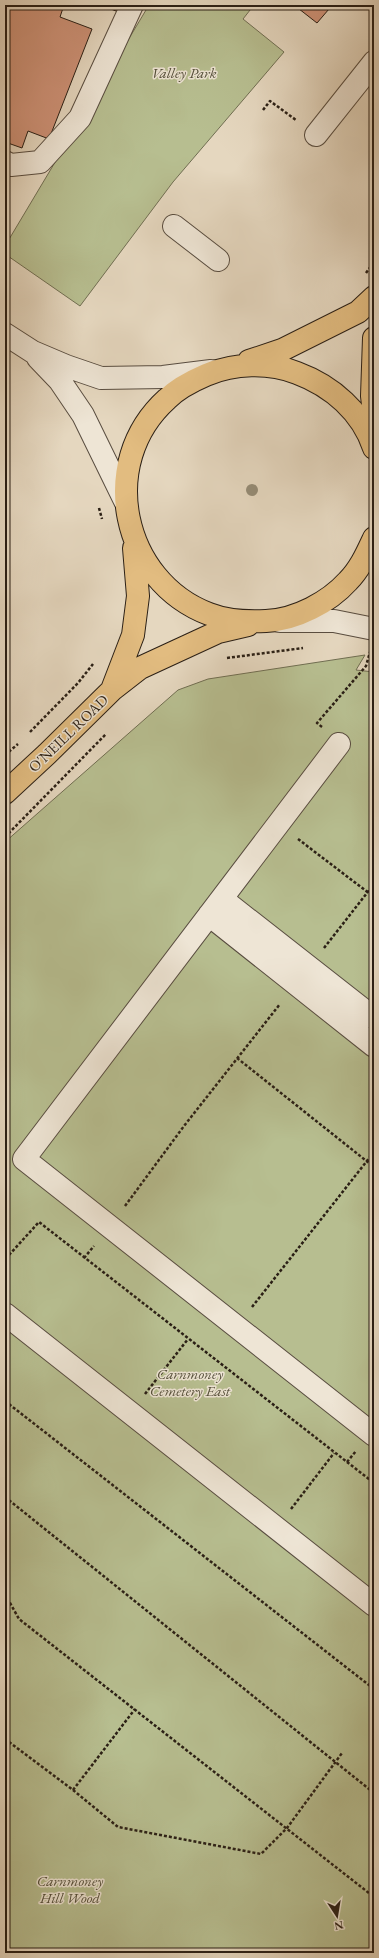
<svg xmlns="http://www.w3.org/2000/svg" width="379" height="1958" font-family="'EB Garamond',serif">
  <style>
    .green { fill: #b7be90; stroke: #706e52 }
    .building { fill: #cd9176; stroke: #2a1f15 }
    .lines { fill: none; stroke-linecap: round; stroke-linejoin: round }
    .minor-casing { stroke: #594d40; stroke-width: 24 }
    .major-casing { stroke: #2a1f15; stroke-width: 24 }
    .path { stroke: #2a1f15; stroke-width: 2.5; stroke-dasharray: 3 2; stroke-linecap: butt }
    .minor { stroke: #eee5d5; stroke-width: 22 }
    .major { stroke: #e2bc80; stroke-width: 22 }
    .tree { fill: #958c76 }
    .labels { text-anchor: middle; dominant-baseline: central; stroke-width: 3; stroke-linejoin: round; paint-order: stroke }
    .park-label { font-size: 15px; font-style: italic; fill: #544f3a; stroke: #eee5d5 }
    .street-label { font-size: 15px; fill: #2a1f15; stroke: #eee5d5 }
  </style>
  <rect width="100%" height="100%" fill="#e5d7bf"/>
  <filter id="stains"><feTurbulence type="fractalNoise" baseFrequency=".005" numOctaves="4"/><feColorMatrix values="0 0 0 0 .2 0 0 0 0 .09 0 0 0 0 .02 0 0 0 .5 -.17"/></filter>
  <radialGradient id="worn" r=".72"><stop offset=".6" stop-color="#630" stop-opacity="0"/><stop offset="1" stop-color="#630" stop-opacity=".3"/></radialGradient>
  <path class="green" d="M149 5H254L243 19 284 52 173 182 80 306 5 254V246Z
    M365 655 356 670 374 672V1953H5V842L178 690 208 679Z"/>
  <path class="building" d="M5 5H64L60 17 92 29 49 139 28 131 22 148 5 142Z
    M101 5H124L121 13Z
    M294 5H323L329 9 317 23Z"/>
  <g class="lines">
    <defs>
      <path id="minor" d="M316 135 374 62
        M5 162 11 165 40 162 80 118 132 5
        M174 226 218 260
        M5 334 33 352 66 366 101 378 163 377 211 371
        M38 358 60 381 83 415 125 501
        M280 621H334L374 629
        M339 744 24 1159 374 1435
        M222 899 374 1018
        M209 915 374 1046
        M5 1314 374 1605"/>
      <path id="major" d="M374 338 372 396 374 413
        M249 361 282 350 358 312 374 297
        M374 448C362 412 332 386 297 373 269 362 234 363 206 375 192 381 178 388 167 399 96 463 122 581 209 614 227 621 247 622 266 621 296 620 329 602 348 581 360 569 367 553 374 538
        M113 687 133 635 138 596 134 548
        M5 793 47 754 113 689 140 668 218 632 248 625"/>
    </defs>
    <use href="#minor" class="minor-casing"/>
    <use href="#major" class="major-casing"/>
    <path class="path" d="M263 110 270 101 296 120
      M366 273 374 262
      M99 508 102 519
      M227 658 303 648
      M322 727 317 723 366 666 370 652
      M30 732 78 683 93 664
      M5 755 18 744
      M5 837 106 734
      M298 839 374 897
      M324 948 374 884
      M237 1058 374 1167
      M125 1206 184 1126 280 1004
      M5 1252 9 1255 39 1222 374 1483
      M84 1258 94 1246
      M252 1307 374 1152
      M145 1394 188 1339
      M5 1401 374 1689
      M347 1462 356 1451
      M5 1497 374 1793
      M291 1509 334 1453
      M5 1594 19 1619 374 1897
      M5 1739 73 1790 118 1827 261 1854 287 1828 342 1753
      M73 1790 135 1709"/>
    <use href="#minor" class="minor"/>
    <use href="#major" class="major"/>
  </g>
  <circle class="tree" cx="252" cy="490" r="6"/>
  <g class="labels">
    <g class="park-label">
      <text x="184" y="72">Valley Park</text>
      <text x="190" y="1373">Carnmoney<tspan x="190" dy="17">Cemetery East</tspan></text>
      <text x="70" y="1880">Carnmoney<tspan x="70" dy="17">Hill Wood</tspan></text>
    </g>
    <g class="street-label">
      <text transform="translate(68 733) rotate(-44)">O'NEILL ROAD</text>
    </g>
  </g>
  <rect width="379" height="1958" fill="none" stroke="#e5d7bf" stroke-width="20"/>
  <rect x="6" y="6" width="367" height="1946" fill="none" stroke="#2a1f15" stroke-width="2"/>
  <rect x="10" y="10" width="359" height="1938" fill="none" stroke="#2a1f15"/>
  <g transform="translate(337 1916) rotate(168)" stroke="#eee5d5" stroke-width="3" paint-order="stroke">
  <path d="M0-3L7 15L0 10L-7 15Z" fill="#2a1f15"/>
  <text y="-6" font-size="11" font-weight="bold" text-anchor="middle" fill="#2a1f15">N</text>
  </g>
  <rect width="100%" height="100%" filter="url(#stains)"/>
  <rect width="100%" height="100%" fill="url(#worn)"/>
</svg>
